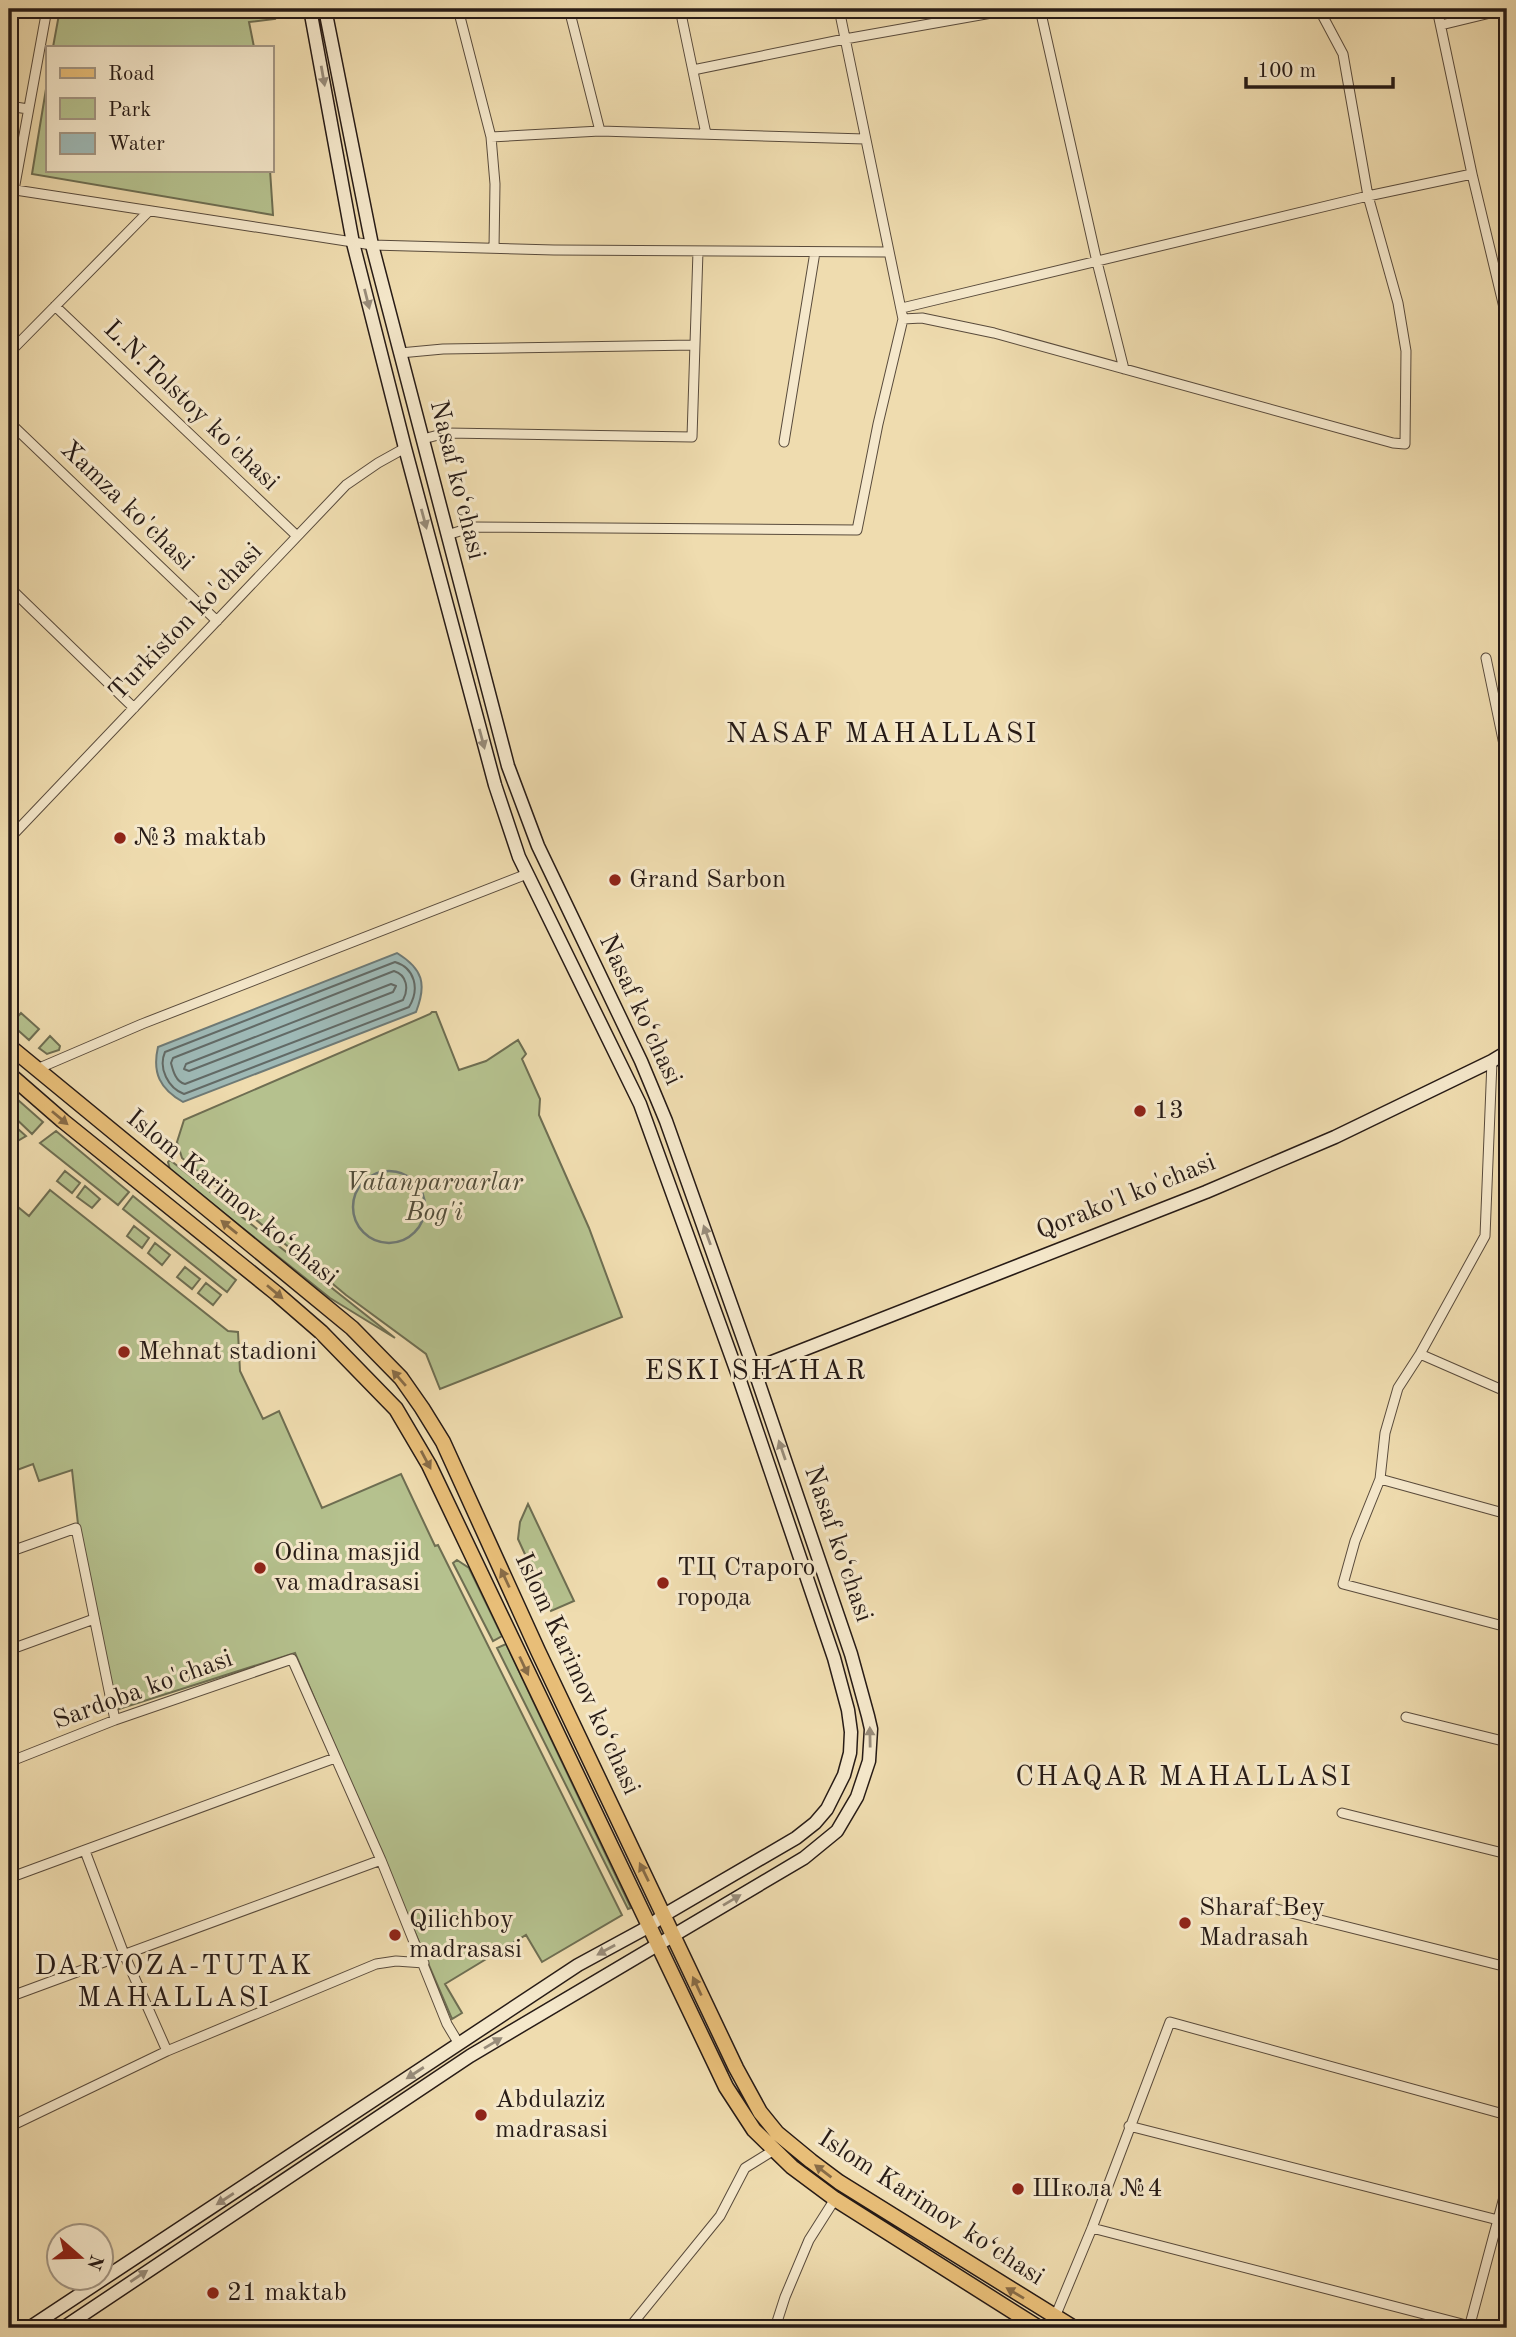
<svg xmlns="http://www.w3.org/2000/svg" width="1516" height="2337" font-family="'Old Standard TT',serif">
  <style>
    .green { fill: #b5c18e; stroke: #6e6e52; stroke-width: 2 }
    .water { fill: #9eb9b6; stroke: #6e7a76; stroke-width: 2 }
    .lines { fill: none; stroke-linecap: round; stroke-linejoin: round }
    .shore { stroke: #626a66; stroke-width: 2 }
    .stream { stroke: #6e7a76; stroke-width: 2.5 }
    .street-casing { stroke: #594b3c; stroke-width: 11 }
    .secondary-casing { stroke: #271b16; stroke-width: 15 }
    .primary-casing { stroke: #271b16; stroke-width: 17 }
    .street { stroke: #f5e8cb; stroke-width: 9 }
    .secondary { stroke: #f5e8cb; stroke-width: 12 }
    .primary { stroke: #e8be78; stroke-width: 14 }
    .oneway { fill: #988c7a }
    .oneway2 { fill: #886c47 }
    .poi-dot { fill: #8f2418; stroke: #f5e8cb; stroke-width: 2.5 }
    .labels { text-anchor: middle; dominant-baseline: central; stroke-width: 6; stroke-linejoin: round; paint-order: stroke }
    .street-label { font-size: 26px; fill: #271b16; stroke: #f5e8cb }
    .poi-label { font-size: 26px; fill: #271b16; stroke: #f5e8cb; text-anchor: start }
    .park-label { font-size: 26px; font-style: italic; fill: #524d3a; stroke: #f5e8cb }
    .neighbourhood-label { font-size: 28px; letter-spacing: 2px; fill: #271b16; stroke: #f5e8cb }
  </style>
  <rect width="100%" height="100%" fill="#efdcaf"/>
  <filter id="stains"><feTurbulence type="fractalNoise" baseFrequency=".00286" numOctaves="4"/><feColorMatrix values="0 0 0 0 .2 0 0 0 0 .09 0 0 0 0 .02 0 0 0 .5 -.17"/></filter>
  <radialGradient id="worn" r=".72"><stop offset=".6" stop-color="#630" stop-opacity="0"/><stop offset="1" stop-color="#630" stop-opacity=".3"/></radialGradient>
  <path class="green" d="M60 9H125L190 14 191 9H273L275 19 249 22 254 47H53Z
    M47 83V170H270L273 215 32 174Z
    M432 1012H436L459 1070 486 1061 518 1040 526 1054 522 1059 540 1099 539 1115 589 1228 622 1317 440 1389 426 1354 346 1295 182 1158 177 1142 184 1120 430 1014Z
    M21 1013 39 1029 29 1040 11 1024Z
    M50 1036 60 1046 59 1050 47 1054 39 1048Z
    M9 1092 43 1122 32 1134 9 1112Z
    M9 1121 26 1136 9 1146Z
    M56 1131 129 1192 118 1205 40 1143Z
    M170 1160 395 1338 330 1298 170 1170 168 1162Z
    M65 1171 80 1183 72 1193 57 1181Z
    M85 1186 100 1199 92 1208 77 1197Z
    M50 1190 228 1331 238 1332 240 1371 263 1419 279 1411 322 1508 401 1474 435 1546 438 1545 622 1915 542 1962 526 1935 445 1984 462 2013 452 2019 295 1653 116 1710 79 1533 72 1470 39 1481 33 1464 9 1473V1209L13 1203 29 1216Z
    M133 1196 236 1280 227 1292 123 1209Z
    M134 1226 149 1238 142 1248 127 1236Z
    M155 1243 170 1255 162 1265 148 1253Z
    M185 1267 200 1279 192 1289 177 1277Z
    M206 1283 221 1295 213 1305 198 1293Z
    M528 1504 574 1601 551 1611 518 1539 520 1522Z
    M457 1560 469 1568 502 1636 493 1641 453 1563Z
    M506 1644 631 1908 628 1909 497 1648Z"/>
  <path class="water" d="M397 953C423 969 427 984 416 1012L183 1102C160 1089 152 1073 158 1047Z"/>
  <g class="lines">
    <path class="shore" d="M395 962C415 968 420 989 409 1007L184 1094C168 1088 158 1068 165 1052Z
      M394 971C407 975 409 989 403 1000L185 1084C176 1082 173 1071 171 1063L173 1058Z
      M391 984 396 986 393 992 189 1071 184 1069 186 1064Z"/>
    <path class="stream" d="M353 1207a36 36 0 1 1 72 0a36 36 0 1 1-72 0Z"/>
    <defs>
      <path id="street" d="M458 9 491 137 495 184 494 248
        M569 9 600 131
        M680 9 706 134
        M1040 9 1097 262 1124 369
        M1437 9 1472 174 1507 320
        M1441 25 1507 9
        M693 70 845 39 1014 9
        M9 106 28 109
        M491 137 600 131 865 139
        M9 189 372 245 554 250 888 252
        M14 190 47 9
        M55 306 297 536
        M902 308 1368 196 1472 174
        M903 319 922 318 994 333 1393 443 1405 444 1406 351 1398 303 1368 196 1343 54 1319 9
        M9 353 149 211
        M400 353 443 349 695 345
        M9 422 217 621
        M423 439 446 433 692 437 698 251
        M784 442 815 252
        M447 535 473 527 857 530 878 424 903 319 839 9
        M9 587 134 708
        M1486 658 1507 759
        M9 839 346 485 378 463 405 448
        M1492 1061 1485 1236 1420 1354 1398 1388 1385 1433 1380 1479 1355 1541 1343 1584 1507 1627
        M37 1069 142 1024 527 874
        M1420 1354 1507 1392
        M1380 1479 1507 1514
        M9 1552 76 1528 115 1720
        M9 1650 94 1619
        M1406 1717 1507 1742
        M9 1762 115 1720 292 1659 381 1860 447 2024 459 2044
        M1342 1813 1507 1854
        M85 1851 124 1954 167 2051
        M9 1878 335 1758
        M1264 1906 1507 1967
        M9 1997 381 1860
        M1129 2126 1498 2220
        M9 2127 167 2051 376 1964 396 1961 424 1963
        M1092 2228 1470 2326
        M1055 2317 1092 2228 1170 2022 1507 2115
        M629 2328 720 2216 745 2168 774 2150
        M775 2328 785 2297 809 2240 835 2199
        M1469 2328 1507 2186"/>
      <path id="secondary" d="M754 1369 1206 1192 1335 1137 1492 1061 1507 1052
        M29 2328 578 1965 648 1927 664 1915 796 1838 815 1823 827 1809 844 1775 850 1753 851 1732 848 1710 834 1658 738 1375 640 1104 519 857 495 785 405 448 353 243 310 9
        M63 2328 470 2056 804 1858 837 1831 857 1797 869 1761 871 1729 868 1716 851 1654 754 1369 666 1121 641 1061 538 846 508 766 372 245 325 9"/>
      <path id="primary" d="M9 1046 352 1328 401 1378 422 1408 443 1442 538 1651 736 2068 760 2112 777 2133 811 2161 839 2182 1074 2328
        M9 1074 63 1121 276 1293 321 1332 396 1409 429 1465 726 2087 754 2130 792 2167 835 2199 1039 2328"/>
    </defs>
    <use href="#street" class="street-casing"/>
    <use href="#secondary" class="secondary-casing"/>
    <use href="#primary" class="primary-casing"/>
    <use href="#street" class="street"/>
    <use href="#secondary" class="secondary"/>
    <use href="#primary" class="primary"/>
  </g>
  <defs><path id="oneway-solid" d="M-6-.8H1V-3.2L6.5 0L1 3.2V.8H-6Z" transform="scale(1.75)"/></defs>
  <g class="oneway">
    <use href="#oneway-solid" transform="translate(323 76) rotate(80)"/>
    <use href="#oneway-solid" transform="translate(367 299) rotate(76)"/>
    <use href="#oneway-solid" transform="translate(424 519) rotate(75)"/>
    <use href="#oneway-solid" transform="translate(482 739) rotate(75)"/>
    <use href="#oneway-solid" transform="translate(707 1235) rotate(-110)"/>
    <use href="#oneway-solid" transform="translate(782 1450) rotate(-109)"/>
    <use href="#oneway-solid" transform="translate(870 1737) rotate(-91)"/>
    <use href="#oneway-solid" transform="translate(732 1900) rotate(-31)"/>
    <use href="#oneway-solid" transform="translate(606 1950) rotate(151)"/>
    <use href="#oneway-solid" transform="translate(493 2043) rotate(-31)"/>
    <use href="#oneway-solid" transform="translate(415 2073) rotate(147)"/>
    <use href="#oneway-solid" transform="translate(225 2199) rotate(147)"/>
    <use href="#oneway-solid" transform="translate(139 2276) rotate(-34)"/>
  </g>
  <g class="oneway2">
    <use href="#oneway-solid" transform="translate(60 1118) rotate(40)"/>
    <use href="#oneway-solid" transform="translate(229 1227) rotate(-141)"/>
    <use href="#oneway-solid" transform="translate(275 1292) rotate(40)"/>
    <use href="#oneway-solid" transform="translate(399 1378) rotate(-131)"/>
    <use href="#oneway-solid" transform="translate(426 1460) rotate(62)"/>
    <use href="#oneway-solid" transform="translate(505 1578) rotate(-115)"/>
    <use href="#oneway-solid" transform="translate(524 1666) rotate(65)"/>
    <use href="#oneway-solid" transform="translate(644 1872) rotate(-116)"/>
    <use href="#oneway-solid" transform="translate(697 1986) rotate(-115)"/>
    <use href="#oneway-solid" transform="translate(823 2171) rotate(-143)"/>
    <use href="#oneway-solid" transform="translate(1015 2293) rotate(-149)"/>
  </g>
  <g class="poi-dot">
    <circle cx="120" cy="838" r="7"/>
    <circle cx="615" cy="880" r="7"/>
    <circle cx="1140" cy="1111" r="7"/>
    <circle cx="124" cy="1352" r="7"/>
    <circle cx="260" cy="1568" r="7"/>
    <circle cx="663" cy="1583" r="7"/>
    <circle cx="1185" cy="1923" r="7"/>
    <circle cx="395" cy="1935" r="7"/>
    <circle cx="481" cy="2115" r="7"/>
    <circle cx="1018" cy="2189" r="7"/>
    <circle cx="213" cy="2293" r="7"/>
  </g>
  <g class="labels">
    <g class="street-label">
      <text transform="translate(191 406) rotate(44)">L.N.Tolstoy ko'chasi</text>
      <text transform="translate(457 480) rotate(76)">Nasaf ko‘chasi</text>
      <text transform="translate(127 506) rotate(44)">Xamza ko'chasi</text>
      <text transform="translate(186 622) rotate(-46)">Turkiston ko'chasi</text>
      <text transform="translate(640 1010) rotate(65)">Nasaf ko‘chasi</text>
      <text transform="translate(1126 1197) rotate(-22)">Qorako'l ko'chasi</text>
      <text transform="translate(232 1198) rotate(39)">Islom Karimov ko‘chasi</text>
      <text transform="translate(838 1544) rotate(71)">Nasaf ko‘chasi</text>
      <text transform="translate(577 1674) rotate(65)">Islom Karimov ko‘chasi</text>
      <text transform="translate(143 1690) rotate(-20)">Sardoba ko'chasi</text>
      <text transform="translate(931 2208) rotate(33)">Islom Karimov ko‘chasi</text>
    </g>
    <g class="poi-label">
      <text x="134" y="838">№3 maktab</text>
      <text x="629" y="880">Grand Sarbon</text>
      <text x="1154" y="1111">13</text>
      <text x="138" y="1352">Mehnat stadioni</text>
      <text x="274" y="1553">Odina masjid<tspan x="274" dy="30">va madrasasi</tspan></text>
      <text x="677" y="1568">ТЦ Старого<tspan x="677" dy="30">города</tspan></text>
      <text x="1199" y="1908">Sharaf Bey<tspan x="1199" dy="30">Madrasah</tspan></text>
      <text x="409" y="1920">Qilichboy<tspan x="409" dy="30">madrasasi</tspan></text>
      <text x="495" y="2100">Abdulaziz<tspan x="495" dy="30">madrasasi</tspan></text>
      <text x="1032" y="2189">Школа №4</text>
      <text x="227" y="2293">21 maktab</text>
    </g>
    <g class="park-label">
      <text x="434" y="1183">Vatanparvarlar<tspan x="434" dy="30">Bog'i</tspan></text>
    </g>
    <g class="neighbourhood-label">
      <text x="882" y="735">NASAF MAHALLASI</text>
      <text x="756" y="1372">ESKI SHAHAR</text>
      <text x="1184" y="1778">CHAQAR MAHALLASI</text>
      <text x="174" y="1967">DARVOZA-TUTAK<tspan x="174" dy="32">MAHALLASI</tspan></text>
    </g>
  </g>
  <rect width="1516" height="2337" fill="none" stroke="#efdcaf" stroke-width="35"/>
  <rect x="10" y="10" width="1495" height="2316" fill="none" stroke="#271b16" stroke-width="3.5"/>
  <rect x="18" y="18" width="1481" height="2302" fill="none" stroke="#271b16" stroke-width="2"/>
  <rect x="46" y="46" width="228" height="126" fill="#f5e8cb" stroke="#a39683" stroke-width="2"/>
  <rect x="60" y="68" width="35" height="10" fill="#e8be78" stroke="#a39683" stroke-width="2"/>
  <text x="108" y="80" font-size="21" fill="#271b16">Road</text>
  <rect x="60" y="98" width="35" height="21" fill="#b5c18e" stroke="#a39683" stroke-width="2"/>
  <text x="108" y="116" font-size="21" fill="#271b16">Park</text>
  <rect x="60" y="133" width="35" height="21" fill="#9eb9b6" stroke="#a39683" stroke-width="2"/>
  <text x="108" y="150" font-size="21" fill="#271b16">Water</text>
  <g transform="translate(80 2257) rotate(110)"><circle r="33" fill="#f5e8cb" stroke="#a39683" stroke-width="2"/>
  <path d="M0-5L12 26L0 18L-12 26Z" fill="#8f2418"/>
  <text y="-10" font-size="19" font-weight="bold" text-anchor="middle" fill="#271b16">N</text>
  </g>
  <path d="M1246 77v10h147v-10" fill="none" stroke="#271b16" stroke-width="3.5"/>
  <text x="1257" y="77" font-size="21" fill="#271b16" stroke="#f5e8cb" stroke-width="5" paint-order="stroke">100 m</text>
  <rect width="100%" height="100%" filter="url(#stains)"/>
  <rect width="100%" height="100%" fill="url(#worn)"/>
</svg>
